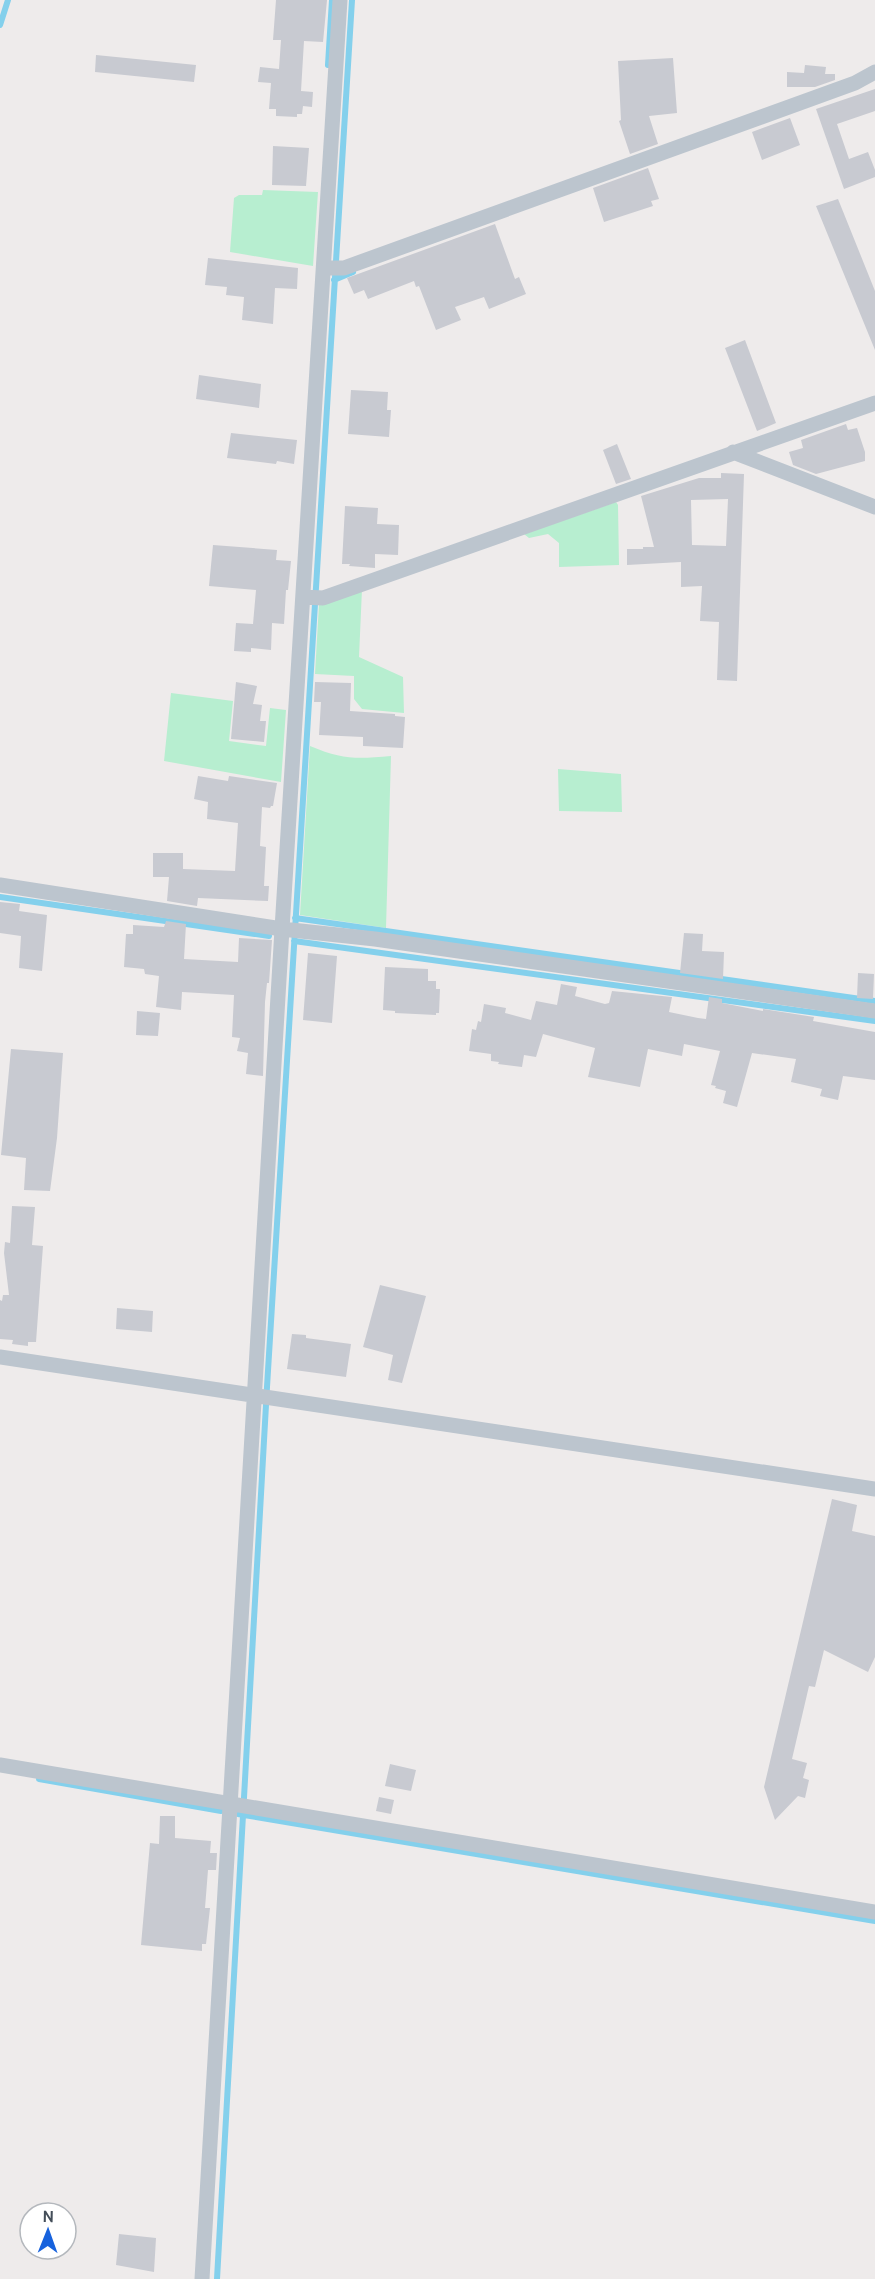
<svg xmlns="http://www.w3.org/2000/svg" width="875" height="2279" font-family="Cabin,sans-serif">
  <style>
    .green { fill: #b7eed0 }
    .lines { fill: none; stroke-linecap: round; stroke-linejoin: round }
    .stream { stroke: #84d0ec; stroke-width: 6 }
    .building { fill: #c8cad1; fill-rule: evenodd }
    .minor { stroke: #bcc5ce; stroke-width: 15 }
  </style>
  <rect width="100%" height="100%" fill="#eeebeb"/>
  <path class="green" d="M263 190 318 192 313 266 230 252 234 198 239 195H262Z
    M616 502 618 505 619 565 559 567V543L548 534 529 538 524 534Z
    M362 589 359 657 403 677 404 713 362 709 354 699V676L315 674 319 604Z
    M171 693 233 701 229 741 266 746 270 708 286 710 281 782 164 761Z
    M310 746C343 760 357 759 391 756L386 928 300 915Z
    M558 769 621 774 622 812 559 811Z"/>
  <g class="lines">
    <path class="stream" d="M0 25 8 0
      M328 65 332 0
      M334 280 353 272
      M0 897 269 936
      M295 918 875 1001
      M294 941 875 1021
      M39 1779 221 1811
      M238 1814 875 1921
      M217 2279 267 1387 352 0"/>
  </g>
  <path class="building" d="M276 0H327L323 42 304 41 301 91 313 92 312 107 303 106 302 114H297V117L276 116V109H269L271 83 258 82 260 67 279 69 281 40H273Z
    M96 55 196 65 194 82 95 72Z
    M673 58 677 113 649 116 658 144 630 154 619 121 621 120 618 61Z
    M805 65 826 67 825 74H835V80L815 87H787V72L804 73Z
    M875 89V111L837 124 849 159 868 152 875 170V177L844 189 816 109Z
    M790 118 800 145 762 160 752 132Z
    M273 146 309 148 306 186 272 185Z
    M648 168 659 199 651 201 653 206 604 222 593 188Z
    M838 199 875 291V350L816 206Z
    M495 224 515 279 519 277 526 294 489 309 484 297 455 307 461 320 436 330 419 286 416 287 414 281 368 299 364 290 354 294 347 278Z
    M208 258 298 268 297 289 275 288 273 324 242 320 244 297 226 295 227 287 205 285Z
    M745 340 776 423 757 431 725 348Z
    M199 375 261 384 259 408 196 399Z
    M351 390 388 392 387 410H391L389 437 348 434Z
    M846 424 848 430 857 428 865 452V461L816 474 793 465 789 452 803 448 801 440Z
    M231 433 297 440 294 464 277 461 276 464 227 458Z
    M617 444 631 479 616 484 603 450Z
    M721 473 744 474 737 681 717 680 719 622 700 621 702 586 681 587V562L627 565V549H643V547H654L641 496 699 478H721ZM728 499 726 546 692 545 691 500Z
    M345 506 378 508 377 524 399 525 398 555 375 554V568L349 566 350 564H342Z
    M213 545 277 550 276 560 291 561 288 590H286L284 624 272 623 271 650 251 648V652L234 651 236 623 253 624 256 590 209 586Z
    M236 682 257 686 253 704 262 705 260 721H266L264 742 231 739Z
    M315 682 351 683 350 711 395 714V716L405 717 403 748 363 746V737L319 735 321 702H314Z
    M198 776 228 781 229 776 277 783 273 806H271L270 808 262 807 260 846 266 847 264 886H269L268 901 198 898 197 906 167 901 169 877H153V853H183V869L235 871 238 823 207 819 208 802 194 799Z
    M0 902 20 904 19 911 47 915 42 971 19 968 21 936 0 933Z
    M166 921 186 924 184 959 238 962 239 938 272 940 269 983H267L265 1002 263 1076 246 1074 248 1053 237 1051 240 1038 232 1037 234 995 182 992 181 1010 156 1007 159 976 145 974 144 969 124 967 126 934H133V925L164 927Z
    M684 933 703 934 702 951 724 952 723 979 680 973Z
    M308 953 337 956 332 1023 303 1020Z
    M385 967 428 969V981H436V989H440L439 1013H436V1015L395 1013V1011L383 1010Z
    M858 973 874 974 873 999 857 998Z
    M561 984 577 987 575 996 605 1004 609 1003 612 991 672 997 669 1012 698 1018 706 1019 709 997 722 999V1003L763 1011V1009L814 1017 813 1021 875 1032V1080L843 1076 838 1100 820 1096 822 1089 791 1082 796 1059 752 1053 737 1107 723 1103 726 1091 715 1088 716 1086 711 1085 720 1051 684 1044 682 1056 648 1049 640 1087 588 1077 595 1048 543 1034 536 1057 524 1055 522 1067 498 1064 499 1062 491 1061V1054L469 1051 472 1029 476 1030 478 1021 481 1022 484 1004 506 1008 505 1013 531 1020 536 1001 557 1005Z
    M137 1011 160 1013 158 1036 136 1035Z
    M11 1049 63 1053 57 1138 50 1191 24 1190 26 1158 1 1155Z
    M12 1206 35 1207 32 1245 43 1246 36 1342H28V1346L12 1344 13 1340 0 1339V1300L2 1301 3 1295H9L4 1253 5 1242 10 1243Z
    M380 1285 426 1296 402 1383 388 1380 393 1355 363 1347Z
    M117 1308 153 1311 152 1332 116 1329Z
    M292 1334 306 1335V1338L351 1344 346 1377 287 1369Z
    M832 1499 857 1505 852 1531 875 1536V1657L868 1672 824 1650 815 1687 809 1686 792 1759 807 1763 803 1778 809 1780 805 1798 798 1796 775 1820 764 1787Z
    M390 1764 416 1770 411 1791 385 1786Z
    M379 1797 394 1800 391 1814 376 1811Z
    M160 1816H175V1838L211 1841 210 1853H217L216 1870H208L205 1908H210L206 1944H202V1951L141 1945 150 1843 159 1844Z
    M119 2234 156 2238 154 2272 116 2265Z"/>
  <g class="lines">
    <path class="minor" d="M324 268H344L855 83 875 72
      M733 452 875 507
      M304 597 323 598 875 403
      M0 885 282 929 340 0
      M0 1357 875 1489
      M0 1765 875 1912
      M202 2279 282 929 375 939 875 1011"/>
  </g>
  <g transform="translate(48 2231) rotate(1)"><circle r="28" fill="#ffffff" stroke="#b4b8bd" stroke-width="1.5"/>
  <path d="M0-4.5L10 22L0 15L-10 22Z" fill="#1762dd"/>
  <text y="-9" font-size="16" font-weight="bold" text-anchor="middle" fill="#444e59">N</text>
  </g>
</svg>
